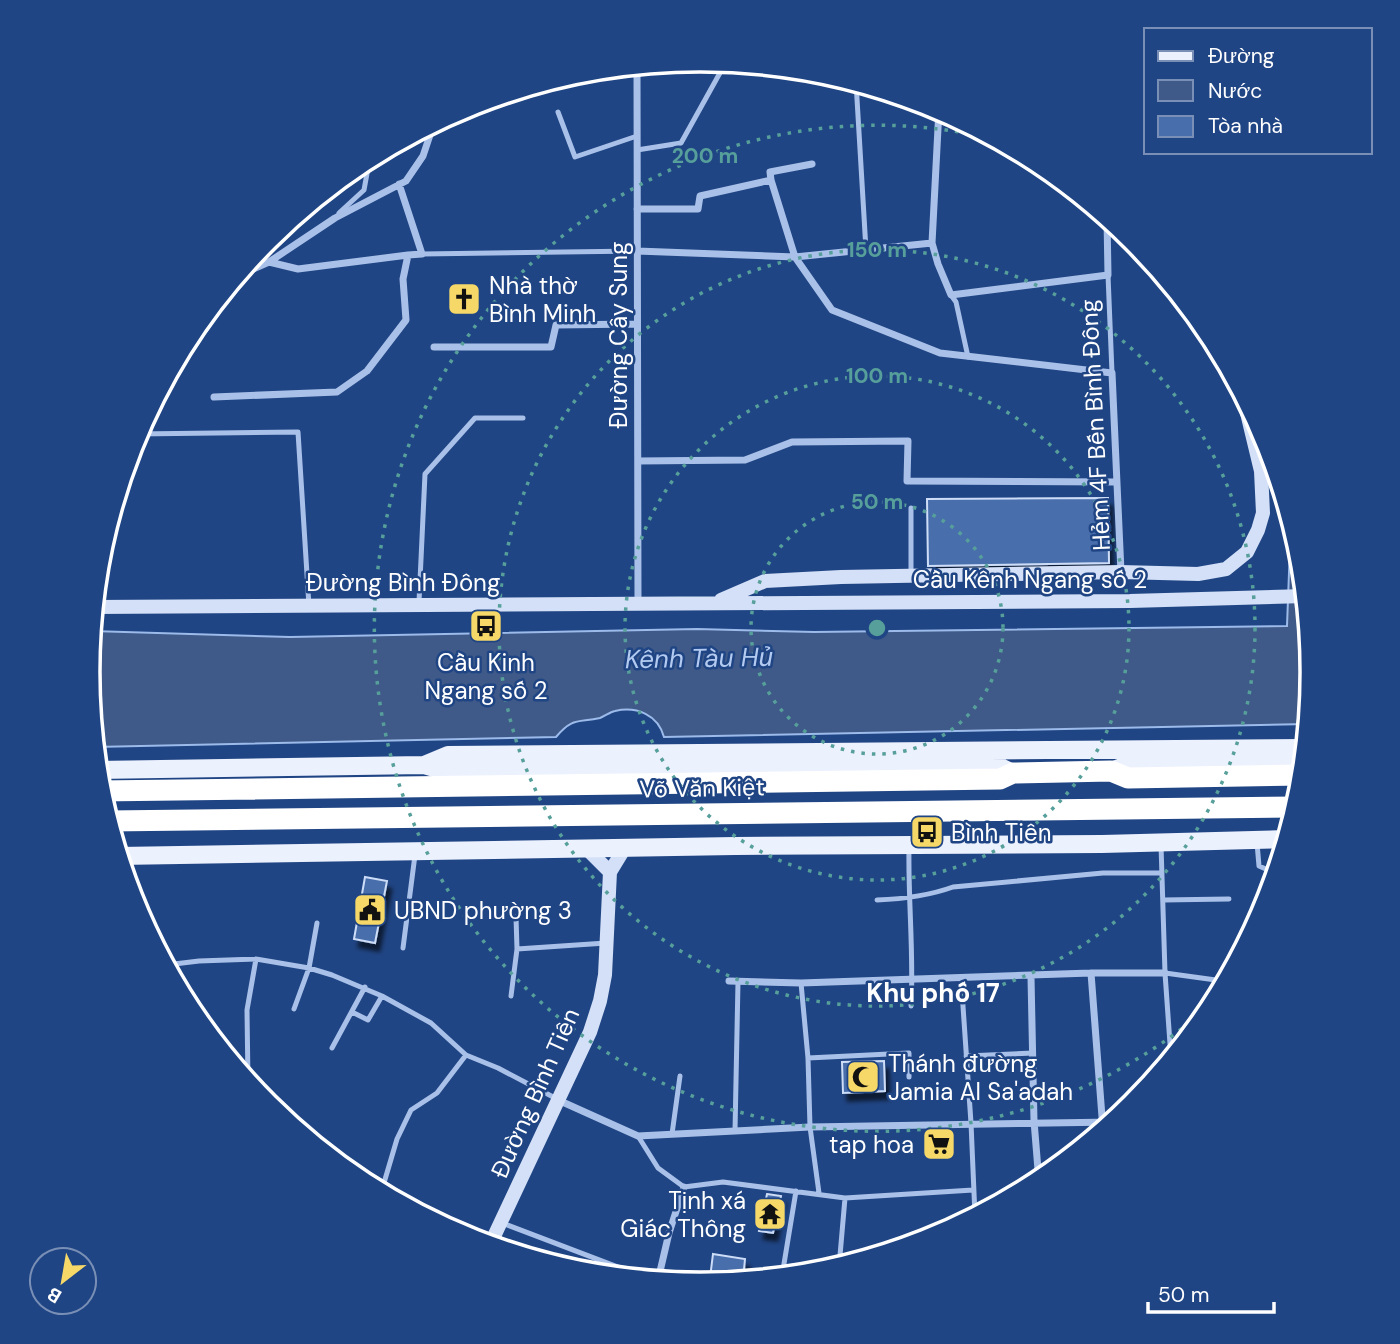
<svg xmlns="http://www.w3.org/2000/svg" width="1400" height="1344" font-family="'DM Sans',sans-serif">
  <style>
    .water { fill: #3f5a88; stroke: #9cbbea; stroke-width: 2 }
    .building { fill: #496eac; stroke: #cdddf7; stroke-width: 2; filter: url(#shadow) }
    .lines { fill: none; stroke-linecap: round; stroke-linejoin: round }
    .lane { stroke: #a9c1e9; stroke-width: 5 }
    .street { stroke: #a9c1e9; stroke-width: 7 }
    .secondary { stroke: #d3e0f7; stroke-width: 14 }
    .primary { stroke: #ecf1fe; stroke-width: 18 }
    .highway { stroke: #fff; stroke-width: 21 }
    .ring { fill: none; stroke: #579f9a; stroke-width: 3.5; stroke-dasharray: 3.5 7 }
    .labels { text-anchor: middle; dominant-baseline: central; stroke-width: 5; stroke-linejoin: round; paint-order: stroke }
    .poi-label { font-size: 24px; fill: #fff; stroke: #204584; text-anchor: start }
    .street-label { font-size: 24px; fill: #fff; stroke: #204584 }
    .water-label { font-size: 26px; font-style: italic; fill: #b4cbf1; stroke: #204584 }
    .neighbourhood-label { font-size: 26px; font-weight: bold; fill: #fff; stroke: #204584 }
    .rim { fill: none; stroke: #fff; stroke-width: 3.5 }
    .centre { fill: #579f9a; stroke: #204584; stroke-width: 3.5 }
    .ring-label { font-size: 21px; text-anchor: middle; font-weight: bold; fill: #579f9a; stroke: #204584; stroke-width: 5; stroke-linejoin: round; paint-order: stroke }
  </style>
  <defs>
    <filter id="shadow"><feDropShadow dx="4.5" dy="8" stdDeviation="2" flood-color="#0009"/></filter>
  </defs>
  <rect width="100%" height="100%" fill="#204584"/>
  <path class="water" d="M1291 519 1301 553 1312 672 1307 724 664 737C658 715 637 706 615 711 610 712 605 716 600 718 578 723 573 717 556 737L95 747 88 672 92 631 290 637 697 629 814 632 1287 626Z"/>
  <path class="building" d="M1108 498 1109 563 928 566 927 499Z
    M365 877 387 881 375 943 354 939Z
    M884 1061 885 1091 843 1093 842 1062Z
    M767 1194 781 1196 773 1233 759 1231Z
    M713 1254 745 1259 743 1280 732 1281 710 1278Z"/>
  <g class="lines">
    <path class="lane" d="M856 82 866 250
      M558 112 575 157 637 136
      M637 150 681 143 726 62
      M339 213 364 190 370 157
      M422 254 637 251
      M1108 275 1112 373
      M951 295 956 302 968 357
      M136 434 298 432 309 606
      M911 573V508
      M419 602 425 474 475 418H523
      M1257 843 1259 866 1268 870 1269 897
      M1161 845 1165 973 1171 1058
      M909 849C908 901 914 954 911 1006
      M877 900C904 899 928 896 953 887L1103 873H1162
      M1163 900 1229 899
      M403 948 415 855
      M517 949 606 943
      M166 965 199 961 256 959 309 968 332 975 382 996 431 1023 466 1055 498 1068 557 1099
      M1165 973 1223 981
      M961 977 971 1123 975 1216
      M801 983 808 1058 810 1127 819 1193
      M511 996 517 949 516 917
      M294 1009 309 968 317 923
      M352 1012 368 1020 382 996
      M332 1048 365 987
      M966 1056 1033 1053
      M808 1058 909 1053V1077
      M248 1082 247 1010 256 959
      M735 1131 738 982
      M672 1134 680 1076
      M638 1136 658 1168 684 1187 723 1182 845 1198 973 1190
      M381 1193 397 1139 411 1110 437 1093 466 1055
      M502 1223 652 1280
      M839 1267 845 1198
      M782 1276 796 1191"/>
    <path class="street" d="M637 66 638 603
      M939 109 932 243 938 264 951 295 1108 275 1107 218
      M771 180 795 257 832 310 940 353 1112 373 1121 572
      M637 209H698L700 196 771 180 770 172 812 164
      M637 251 795 257 932 243
      M269 262 298 269 408 255
      M237 276 269 262 335 218 406 181 423 156 434 123
      M434 347H551L556 325 637 324
      M214 397 337 392 367 371 406 320 403 279 408 255 422 254 399 184
      M638 461 745 460 792 442 908 441 907 481 1117 482
      M95 591 96 607
      M1091 973 1103 1130
      M1031 977 1034 1121 1039 1182
      M729 981 801 983 1091 973H1165
      M558 1100 638 1136 810 1127 1113 1122
      M658 1280 669 1233 684 1187"/>
    <path class="secondary" d="M721 600 765 581 841 577 1121 572 1198 574 1226 569 1247 552 1258 530 1263 513 1261 471 1242 392
      M94 607 1130 601 1305 596
      M588 850 610 872
      M490 1245 590 1032 600 1001 605 975 610 872 624 849"/>
    <path class="primary" d="M424 765 448 755 1305 748
      M97 770 424 765 449 772 1000 767 1013 773
      M1111 771 1130 764 1304 762
      M119 856 735 846 1102 844 1286 839"/>
    <path class="highway" d="M99 791 1000 779 1013 773 1111 771 1128 778 1302 775
      M108 821 1296 807"/>
  </g>
  <g class="ring">
    <circle cx="877" cy="628" r="126"/>
    <circle cx="877" cy="628" r="252"/>
    <circle cx="877" cy="628" r="378"/>
    <path d="M1214 1002A503 503 0 1 1 994 139"/>
  </g>
  <defs>
    <symbol id="church-square" viewBox="-11 -11 22 22"><rect x="-9" y="-9" width="18" height="18" rx="4" fill="#f6d869" stroke="#204584"/><path d="M-1.2-6h2.4v3.5h3.3v2.4h-3.3V6h-2.4V-.1h-3.3v-2.4h3.3Z" fill="#111"/></symbol>
    <symbol id="bus-square" viewBox="-11 -11 22 22"><rect x="-9" y="-9" width="18" height="18" rx="4" fill="#f6d869" stroke="#204584"/><path d="M-5-6H5V4H4V6H2V4H-2V6H-4V4H-5ZM-3.5-4V0h7V-4ZM-3.5 1.2v1.5H-2V1.2ZM2 1.2v1.5H3.5V1.2Z" fill="#111"/></symbol>
    <symbol id="civic-square" viewBox="-11 -11 22 22"><rect x="-9" y="-9" width="18" height="18" rx="4" fill="#f6d869" stroke="#204584"/><path d="M-.6-6.5H3V-4.5H.6V-3L4-1V1h2V6H-6V1h2V-1L-.6-3ZM-1.2 2.5V6h2.4V2.5Z" fill="#111"/></symbol>
    <symbol id="mosque-square" viewBox="-11 -11 22 22"><rect x="-9" y="-9" width="18" height="18" rx="4" fill="#f6d869" stroke="#204584"/><path d="M3.5-4.9A6 6 0 1 0 3.5 4.9A5 5 0 1 1 3.5-4.9Z" fill="#111"/></symbol>
    <symbol id="supermarket-square" viewBox="-11 -11 22 22"><rect x="-9" y="-9" width="18" height="18" rx="4" fill="#f6d869" stroke="#204584"/><path d="M-6-5.5h2.5l.6 2H6L4.5 2H-2.5L-4.4-4H-6ZM-1.5 3.2a1.3 1.3 0 1 0 .1 0ZM3 3.2a1.3 1.3 0 1 0 .1 0Z" fill="#111"/></symbol>
    <symbol id="temple-square" viewBox="-11 -11 22 22"><rect x="-9" y="-9" width="18" height="18" rx="4" fill="#f6d869" stroke="#204584"/><path d="M0-6L5-2H3V0L6.5 2.5H4V6H1.5V3h-3V6H-4V2.5H-6.5L-3 0V-2H-5Z" fill="#111"/></symbol>
  </defs>
  <g fill-rule="evenodd">
    <use href="#church-square" x="445" y="280" width="38" height="38"/>
    <use href="#bus-square" x="467" y="607" width="38" height="38"/>
    <use href="#bus-square" x="908" y="813" width="38" height="38"/>
    <use href="#civic-square" x="351" y="891" width="38" height="38"/>
    <use href="#mosque-square" x="844" y="1058" width="38" height="38"/>
    <use href="#supermarket-square" x="920" y="1125" width="38" height="38"/>
    <use href="#temple-square" x="751" y="1195" width="38" height="38"/>
  </g>
  <g class="labels">
    <g class="poi-label">
      <text x="489" y="285">Nhà thờ<tspan x="489" dy="28">Bình Minh</tspan></text>
      <text x="486" y="662" text-anchor="middle">Cầu Kinh<tspan x="486" dy="28">Ngang số 2</tspan></text>
      <text x="951" y="832">Bình Tiên</text>
      <text x="394" y="910">UBND phường 3</text>
      <text x="888" y="1063">Thánh đường<tspan x="888" dy="28">Jamia Al Sa'adah</tspan></text>
      <text x="914" y="1144" text-anchor="end">tap hoa</text>
      <text x="746" y="1200" text-anchor="end">Tịnh xá<tspan x="746" dy="28">Giác Thông</tspan></text>
    </g>
    <g class="street-label">
      <text transform="translate(618 335) rotate(-90)">Đường Cây Sung</text>
      <text transform="translate(1095 425) rotate(-93)">Hẻm 4F Bến Bình Đông</text>
      <text x="1030" y="579">Cầu Kênh Ngang số 2</text>
      <text x="403" y="582">Đường Bình Đông</text>
      <text transform="translate(702 788) rotate(-1)">Võ Văn Kiệt</text>
      <text transform="translate(535 1093) rotate(-66)">Đường Bình Tiên</text>
    </g>
    <g class="water-label">
      <text transform="translate(699 658) rotate(-1)">Kênh Tàu Hủ</text>
    </g>
    <g class="neighbourhood-label">
      <text x="933" y="993">Khu phố 17</text>
    </g>
  </g>
  <path d="M0 0H1400V1344H0ZM100 672a600 600 0 1 1 1200 0a600 600 0 1 1-1200 0Z" fill="#204584" fill-rule="evenodd"/>
  <path class="rim" d="M100 672a600 600 0 1 1 1200 0a600 600 0 1 1-1200 0Z"/>
  <circle cx="877" cy="628" r="10" class="centre"/>
  <g class="ring-label">
    <text x="705" y="163">200 m</text>
    <text x="877" y="257">150 m</text>
    <text x="877" y="383">100 m</text>
    <text x="877" y="509">50 m</text>
  </g>
  <rect x="1144" y="28" width="228" height="126" fill="#204584" stroke="#798fb5" stroke-width="2"/>
  <rect x="1158" y="51" width="35" height="10" fill="#ecf1fe" stroke="#798fb5" stroke-width="2"/>
  <text x="1208" y="63" font-size="21" fill="#ffffff">Đường</text>
  <rect x="1158" y="80" width="35" height="21" fill="#3f5a88" stroke="#798fb5" stroke-width="2"/>
  <text x="1208" y="98" font-size="21" fill="#ffffff">Nước</text>
  <rect x="1158" y="116" width="35" height="21" fill="#496eac" stroke="#798fb5" stroke-width="2"/>
  <text x="1208" y="133" font-size="21" fill="#ffffff">Tòa nhà</text>
  <g transform="translate(63 1281) rotate(211)"><circle r="33" fill="#204584" stroke="#798fb5" stroke-width="2"/>
  <path d="M0-5L12 26L0 18L-12 26Z" fill="#f6d869"/>
  <text y="-10" font-size="19" font-weight="bold" text-anchor="middle" fill="#ffffff">B</text>
  </g>
  <path d="M1148 1302v10h126v-10" fill="none" stroke="#ffffff" stroke-width="3.5"/>
  <text x="1158" y="1302" font-size="21" fill="#ffffff" stroke="#204584" stroke-width="5" paint-order="stroke">50 m</text>
</svg>
